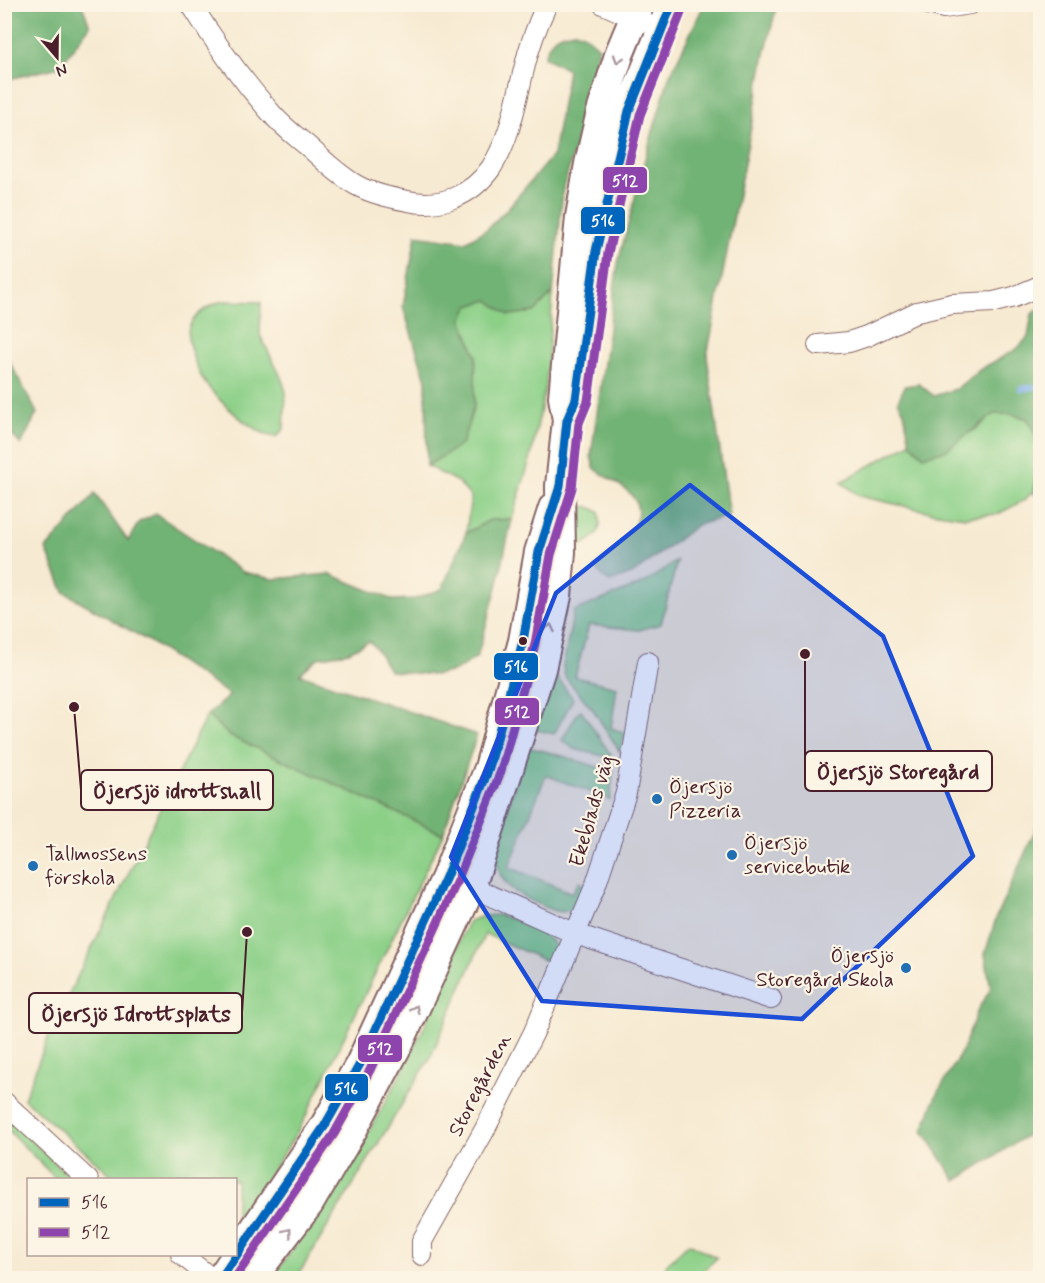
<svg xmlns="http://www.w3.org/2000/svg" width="1045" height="1283" font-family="Mynerve,sans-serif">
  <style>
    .green { fill: #8cd088; stroke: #6b785a; stroke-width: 1.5 }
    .forest { fill: #71b274; stroke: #5e6850; stroke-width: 1.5 }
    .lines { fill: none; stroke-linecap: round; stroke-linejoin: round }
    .stream { stroke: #80b1eb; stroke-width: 6 }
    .street-casing { stroke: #876665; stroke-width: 22 }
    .secondary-casing { stroke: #876665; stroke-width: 32 }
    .street { stroke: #fff; stroke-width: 20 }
    .secondary { stroke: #fff; stroke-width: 28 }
    .bus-1-casing { stroke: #fcf5e5; stroke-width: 14 }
    .bus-2-casing { stroke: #fcf5e5; stroke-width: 14 }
    .bus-1 { stroke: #0065bd; stroke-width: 9 }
    .bus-2 { stroke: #8e44ad; stroke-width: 9 }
    .oneway { stroke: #ae9aa0 }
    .marked { fill: #1d4ed8; fill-opacity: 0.2; stroke: #1d4ed8; stroke-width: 4.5; stroke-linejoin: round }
    .bus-dot { fill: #4a1f2b; stroke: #fcf5e5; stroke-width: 2 }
    .poi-dot { fill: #1f6fb2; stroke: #fcf5e5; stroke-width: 2 }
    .labels { text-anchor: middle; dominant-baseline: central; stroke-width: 4.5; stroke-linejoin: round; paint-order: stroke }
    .poi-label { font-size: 21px; fill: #4a1f2b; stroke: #fcf5e5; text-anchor: start }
    .street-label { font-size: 21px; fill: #4a1f2b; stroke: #fcf5e5 }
    .leader { fill: none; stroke: #4a1f2b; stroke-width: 2 }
    .callout-dot { fill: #4a1f2b; stroke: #fcf5e5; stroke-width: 2 }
    .callout { fill: #fcf5e5; stroke: #4a1f2b; stroke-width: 2 }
    .callout-label { font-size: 22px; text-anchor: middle; font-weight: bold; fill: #4a1f2b }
    .line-badge { stroke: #fcf5e5; stroke-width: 2 }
    .badge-label { font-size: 16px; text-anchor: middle; font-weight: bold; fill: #fff }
  </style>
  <rect width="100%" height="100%" fill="#fcf5e5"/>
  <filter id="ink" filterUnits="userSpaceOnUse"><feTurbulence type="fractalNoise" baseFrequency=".0167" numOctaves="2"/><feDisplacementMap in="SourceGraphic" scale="12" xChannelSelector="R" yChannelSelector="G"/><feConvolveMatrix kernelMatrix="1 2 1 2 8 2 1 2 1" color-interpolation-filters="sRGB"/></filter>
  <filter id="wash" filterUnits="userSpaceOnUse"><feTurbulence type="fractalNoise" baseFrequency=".008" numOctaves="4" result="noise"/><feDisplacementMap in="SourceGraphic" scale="24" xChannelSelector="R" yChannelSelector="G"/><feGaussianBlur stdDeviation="1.35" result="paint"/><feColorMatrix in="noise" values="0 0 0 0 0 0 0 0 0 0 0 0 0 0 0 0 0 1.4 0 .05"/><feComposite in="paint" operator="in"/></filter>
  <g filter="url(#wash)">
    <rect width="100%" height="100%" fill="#f7ead2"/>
    <path class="green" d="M553 293 546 384 531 456 512 519 490 520 466 533 471 497 458 482 427 466 461 444 476 356 462 319 469 306 488 300 509 315 534 312Z
      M222 301 261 302 260 335 281 377 286 392 284 429 276 437C253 434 220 402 206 384 199 375 186 342 188 331 192 315 208 306 222 301Z
      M994 414H1012L1028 419 1038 436 1040 456 1033 491 1025 500 998 514 965 517 931 512 859 496 841 482 910 443 924 456 976 429Z
      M575 506 590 507 599 512C605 535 591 540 573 550Z
      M677 561 661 624 639 630 589 625 575 677 617 687 611 728 625 733 620 752 594 711 565 677 563 666 574 611 644 583Z
      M552 671 573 699 554 734 532 729Z
      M581 710 611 755 608 757 574 749 562 740 577 714Z
      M207 715 230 736 443 834 300 1128 236 1227V1180L116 1179 24 1099 51 1030Z
      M526 747C556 752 584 764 613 771L610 800 546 775 509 867 572 893 580 881 586 888C574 908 571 918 547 908 529 900 504 890 498 868 492 849 520 770 526 747Z
      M499 915C523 923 549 930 560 954L553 964 485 934 430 1058 297 1277 299 1278H272C326 1204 376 1125 417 1042 437 1003 448 959 469 921L483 916Z
      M5 1116 72 1179H56L5 1127Z
      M689 1243 717 1258 695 1278H670L665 1269 667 1264Z"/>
    <path class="forest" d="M4 5H82L90 26 59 67 5 80Z
      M704 5H777L766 49 707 356 729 516 697 525 634 573 610 582 605 579 595 567C614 548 660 516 625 489 615 481 604 476 594 468L591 456 618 263 646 155 669 77Z
      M575 31 585 35 599 47 586 109 563 190 553 293 534 312 509 315 488 300 469 306 462 319 476 356 474 406 462 444 427 466 426 380 403 307 416 235 466 242 487 229 507 209 553 155 568 70 544 57C551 37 555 34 575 31Z
      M1040 309V500L1033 491C1040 459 1045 448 1028 419L1012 414H994L946 450 924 456 910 443 904 412 898 401 905 386 919 384 934 396 956 389 981 369 1017 349 1028 337 1032 314Z
      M5 353 37 413 21 445 5 427Z
      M95 494 128 541 139 522 156 514 243 572 273 579 330 574 393 600 415 599 442 589 466 533 490 520 512 519 497 587 477 657 455 671 436 675 390 671C381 660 380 650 369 641L349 652 318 658 300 674 477 735 443 834 230 736 207 715 230 695 150 642 64 592 46 549Z
      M1040 820V1127L956 1181 923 1131 936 1096 963 1049 978 1009 991 989 985 954 997 915Z"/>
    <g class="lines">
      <path class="stream" d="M1021 389 1040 386"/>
    </g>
  </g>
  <g filter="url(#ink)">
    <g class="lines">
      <defs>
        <path id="street" d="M191 4C215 43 242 80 272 114 283 127 297 137 310 148 324 161 339 175 356 185 372 194 391 198 408 201 441 208 471 196 491 168 510 139 516 102 524 69 529 47 537 25 547 4
          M603 4 644 22
          M928 4 944 8 970 4
          M818 345 849 342 867 336 917 312 952 304 994 302 1014 297 1040 286
          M460 882 576 934 771 999
          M4 1102 88 1180
          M181 1254 211 1278
          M422 1255V1241L484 1131 534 1032 596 884 626 793 648 662"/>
        <path id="secondary" d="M592 280 596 251 629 111 672 4
          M221 1278 324 1127 360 1064 446 877 489 768 523 641 539 552 553 508
          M252 1278 309 1204 352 1131 400 1041 471 887 541 669 557 596 561 552 560 486 567 420 563 397 580 217 589 164 601 112 620 52 640 4"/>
      </defs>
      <use href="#street" class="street-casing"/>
      <use href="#secondary" class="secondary-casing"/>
      <use href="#street" class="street"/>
      <use href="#secondary" class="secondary"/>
      <defs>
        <path id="bus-1" d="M221 1278 324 1127 360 1064 446 877 489 768 523 641 539 552 560 486 567 420 576 399 596 251 629 111 672 4"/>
        <path id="bus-2" d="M235 1278 334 1134 370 1070 457 881 501 771 535 644 551 555 572 488 579 423 588 401 608 253 640 115 683 8"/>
      </defs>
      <use href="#bus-1" class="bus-1-casing"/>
      <use href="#bus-2" class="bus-2-casing"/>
      <use href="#bus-1" class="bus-1"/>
      <use href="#bus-2" class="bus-2"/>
    </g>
    <defs><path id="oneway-chevron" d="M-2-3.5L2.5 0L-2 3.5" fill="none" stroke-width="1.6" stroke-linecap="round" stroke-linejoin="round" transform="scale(1.5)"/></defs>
    <g class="oneway">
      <use href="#oneway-chevron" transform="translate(618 59) rotate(108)"/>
      <use href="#oneway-chevron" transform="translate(550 628) rotate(-78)"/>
      <use href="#oneway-chevron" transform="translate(415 1009) rotate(-65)"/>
      <use href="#oneway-chevron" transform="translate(288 1232) rotate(-52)"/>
    </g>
  </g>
  <path class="marked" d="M690 485 883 636 973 856 802 1019 542 1001 451 857 556 593Z"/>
  <circle class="bus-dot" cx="523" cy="641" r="5"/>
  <g class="poi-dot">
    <circle cx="657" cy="799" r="6"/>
    <circle cx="732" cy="855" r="6"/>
    <circle cx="33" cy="866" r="6"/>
    <circle cx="906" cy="968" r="6"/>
  </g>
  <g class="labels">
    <g class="poi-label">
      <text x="669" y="787">Öjersjö<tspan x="669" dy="24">Pizzeria</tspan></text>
      <text x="744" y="843">Öjersjö<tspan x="744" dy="24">servicebutik</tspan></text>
      <text x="45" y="854">Tallmossens<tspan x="45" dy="24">förskola</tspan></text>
      <text x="894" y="956" text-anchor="end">Öjersjö<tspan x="894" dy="24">Storegård Skola</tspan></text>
    </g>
    <g class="street-label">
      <text transform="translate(592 811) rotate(-74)">Ekeblads väg</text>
      <text transform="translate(480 1085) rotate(-63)">Storegården</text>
    </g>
  </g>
  <path class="leader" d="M805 654L805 771M74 707L81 790M247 932L242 1013"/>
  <g class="callout-dot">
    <circle cx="805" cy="654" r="6"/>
    <circle cx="74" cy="707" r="6"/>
    <circle cx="247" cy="932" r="6"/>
  </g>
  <g class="callout">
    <rect x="805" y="751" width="187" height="40" rx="6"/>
    <rect x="81" y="770" width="192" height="40" rx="6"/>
    <rect x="29" y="993" width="213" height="40" rx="6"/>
  </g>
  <g class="callout-label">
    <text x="898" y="779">Öjersjö Storegård</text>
    <text x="177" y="798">Öjersjö idrottshall</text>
    <text x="136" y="1021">Öjersjö Idrottsplats</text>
  </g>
  <g class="line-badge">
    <rect x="602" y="166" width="46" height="28" rx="6" fill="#8e44ad"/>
    <rect x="580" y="206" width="46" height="29" rx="6" fill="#0065bd"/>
    <rect x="493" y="652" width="46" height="29" rx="6" fill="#0065bd"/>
    <rect x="494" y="697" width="46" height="29" rx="6" fill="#8e44ad"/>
    <rect x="357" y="1034" width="46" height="29" rx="6" fill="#8e44ad"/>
    <rect x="324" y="1073" width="45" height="29" rx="6" fill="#0065bd"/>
  </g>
  <g class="badge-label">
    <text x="625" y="186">512</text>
    <text x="603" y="226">516</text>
    <text x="516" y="672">516</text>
    <text x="517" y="717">512</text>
    <text x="380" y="1054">512</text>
    <text x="346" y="1094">516</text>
  </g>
  <rect width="1045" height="1283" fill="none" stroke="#fcf5e5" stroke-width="24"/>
  <rect x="27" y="1178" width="210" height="78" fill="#fcf5e5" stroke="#b59f9b" stroke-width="1.5"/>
  <rect x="39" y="1198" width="30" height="9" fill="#0065bd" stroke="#b59f9b" stroke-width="1.5"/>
  <text x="81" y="1208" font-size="18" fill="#4a1f2b">516</text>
  <rect x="39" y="1228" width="30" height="9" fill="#8e44ad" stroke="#b59f9b" stroke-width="1.5"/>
  <text x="81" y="1238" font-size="18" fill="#4a1f2b">512</text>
  <g transform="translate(57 57) rotate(160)" stroke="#fcf5e5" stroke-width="4.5" paint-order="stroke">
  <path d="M0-4.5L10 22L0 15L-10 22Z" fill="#4a1f2b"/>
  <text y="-9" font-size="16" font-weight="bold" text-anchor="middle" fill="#4a1f2b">N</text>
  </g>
</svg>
